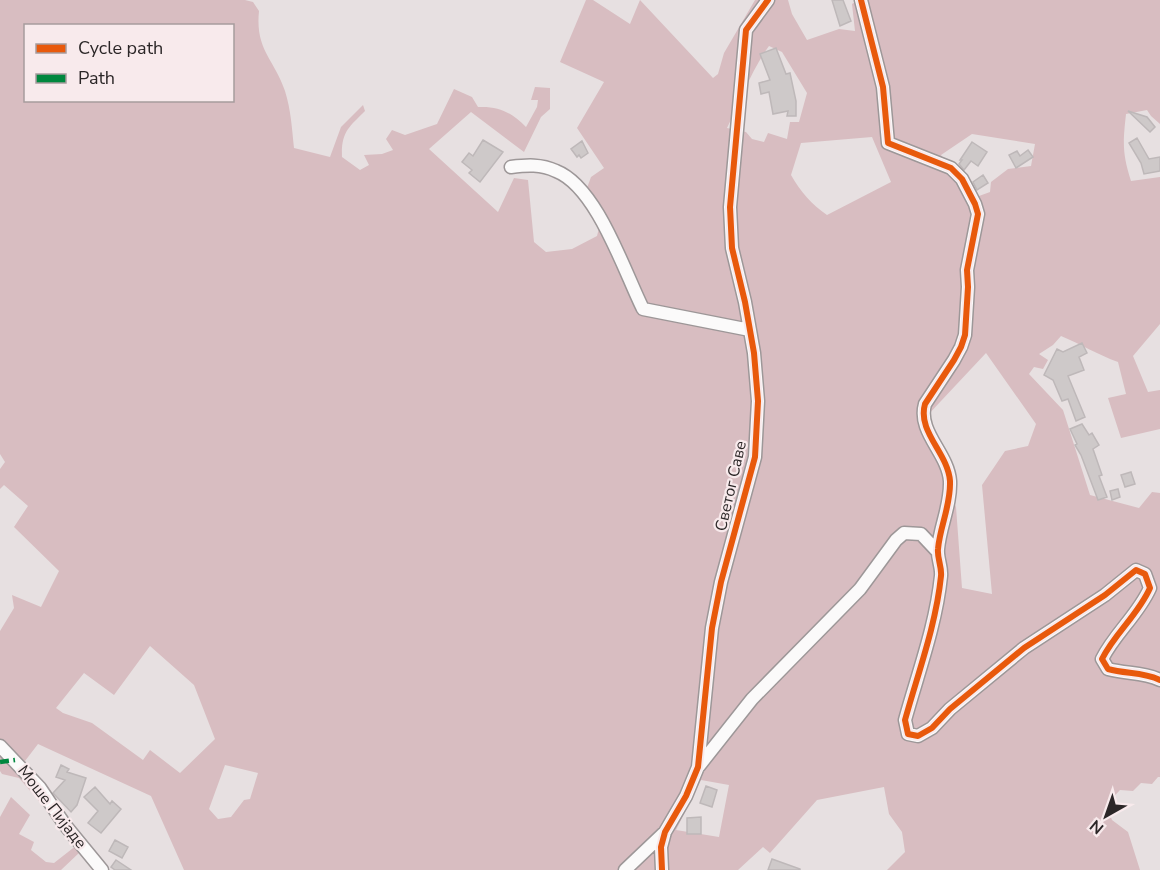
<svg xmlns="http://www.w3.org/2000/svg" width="1160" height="870" font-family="'Nunito Sans',sans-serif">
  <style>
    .green { fill: #d8bdc1; fill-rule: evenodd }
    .building { fill: #cec9c9; stroke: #beb8b9; stroke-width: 1.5 }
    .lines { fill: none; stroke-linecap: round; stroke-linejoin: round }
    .minor-casing { stroke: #9d9798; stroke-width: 15 }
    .minor { stroke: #fbfafa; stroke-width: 12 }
    .quiet { stroke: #00873e; stroke-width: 4.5; stroke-dasharray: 9 4.5; stroke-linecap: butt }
    .cycleway-casing { stroke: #f8eaec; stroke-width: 10 }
    .cycleway { stroke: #e8590c; stroke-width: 6 }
    .labels { text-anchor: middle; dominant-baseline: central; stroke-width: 4.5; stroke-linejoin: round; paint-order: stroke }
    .street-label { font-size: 16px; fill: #2b2627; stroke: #f8eaec }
  </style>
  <rect width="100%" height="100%" fill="#e7e0e1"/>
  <path class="green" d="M0 0H245L253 2 259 11C255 50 274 59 285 91 291 110 292 129 294 148L330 157 341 127 363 105 365 111C349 127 341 132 342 157L360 170 369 165 364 155 382 154 393 150 386 139 392 130 405 135 437 124 454 89 472 97 478 107C499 106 511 112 526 127L537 107 538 100H531L535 87 550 88V109L541 117 524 152 471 112 429 149 498 212 514 178 528 180 534 242 546 252 572 249 597 236 599 228 582 202 591 177 604 168 577 128 604 82 560 62 586 0H593L630 24 640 0 713 78 718 74 724 53 755 0H788L792 14 807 40 839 29 855 31 852 4 858 0H1160V124L1151 116 1147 110 1126 114C1123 142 1122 153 1131 181L1160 177V324L1133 356 1148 392 1160 390V429L1121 438 1108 398 1126 394 1118 362C1098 355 1081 344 1061 336L1053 345 1039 354 1048 360 1043 369 1034 367 1029 374 1063 410 1090 495 1139 508 1152 492 1160 493V777H1158L1152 784 1141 783 1133 791 1120 790 1106 805 1112 820 1128 832 1140 870H887L905 852 902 832 889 814 884 787 817 800 770 853 763 847 738 870H184L151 796 38 744 25 761 51 795 77 845 80 852 61 870H0V817L11 797 30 815 19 834 34 842 31 850 46 862 54 863 77 845 19 778 2 774 0 771V631L14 608 12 595 41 607 59 571 14 527 28 506 4 485 0 489V469L5 462 0 454ZM26 26H232V100H26ZM769 46 782 52 807 93 799 122H790L787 139 768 133 764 142 752 139 746 132 727 128C740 102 752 69 769 46ZM972 134 1035 144 1031 166 1008 169 991 182 990 192 968 200 941 155ZM872 137 891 182 827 215C811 204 801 192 791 175L801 143ZM986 353 1036 424 1028 446 1005 451 982 485 992 594 962 588 956 507 946 482 926 417ZM150 646 194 685 215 739 180 773 150 750 143 760 92 723 63 713 56 708 84 673 114 695ZM225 765 258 773 250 799 244 800 231 817 218 819 209 809ZM701 780 729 785 719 837 676 830Z"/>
  <path class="building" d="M832 0H843L851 21 840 26Z
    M776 48 786 74 790 73 796 101V116H787L788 111 773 114 769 92 761 94 759 83 770 80 760 54Z
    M1128 111 1147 117 1155 127 1150 132Z
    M1137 138 1149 159 1160 157V171L1144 174 1141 163 1129 143Z
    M483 140 503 152 480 182 469 173 472 170 462 162 469 153 473 156Z
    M582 141 588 153 581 158 579 155 577 157 571 149Z
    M972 142 987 152 978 166 971 161 964 170 959 164 962 160H960Z
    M1028 150 1033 157 1016 168 1009 155 1017 151 1020 156Z
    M983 175 988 183 977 190 973 182Z
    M1082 343 1087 353 1079 357 1084 370 1068 376 1085 417 1076 421 1068 399 1062 401 1053 380 1044 375 1057 349 1063 352Z
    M1082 424 1089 435 1092 433 1099 445 1093 449 1102 475 1099 476 1107 497 1098 500 1081 455 1075 445 1077 444 1070 429Z
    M1131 472 1135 484 1125 487 1121 475Z
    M1118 489 1120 497 1112 500 1110 491Z
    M61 765 69 769 67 772 86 778 77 805 71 812 53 793 65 780 56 777Z
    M706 786 717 790 712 807 700 803Z
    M95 787 110 804 112 801 121 809 101 833 88 823 98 811 84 797Z
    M701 817V834H687V818Z
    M115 840 128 847 122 858 109 851Z
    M772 859 800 869V870H768Z
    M116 860 131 870H115L111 867Z"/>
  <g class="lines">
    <defs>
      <path id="minor" d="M861 0 883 87 888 143 951 168 962 179 975 204 978 214 967 270 968 287 965 335 961 347 954 360 925 404C917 432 948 453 950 481 951 505 940 526 938 549 937 558 942 567 941 576 936 625 918 673 905 720L908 734 918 736 932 728 950 709 1024 648 1105 595 1136 570 1145 574 1150 588C1138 615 1115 633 1102 659L1108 669C1126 674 1144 672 1160 680
        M511 167C527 165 541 164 556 171 597 187 624 271 643 309L750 330
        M0 746 40 788 65 825 102 870
        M699 766 752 699 860 589 896 540 904 533 921 534 937 551
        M625 870 665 832
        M662 870 661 847 665 832 686 796 698 767 712 628 721 582 755 457 758 401 754 353 745 302 732 248 730 207 746 30 768 0"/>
    </defs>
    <use href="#minor" class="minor-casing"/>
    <use href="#minor" class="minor"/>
    <path class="quiet" d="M0 762 15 760"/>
    <defs>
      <path id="cycleway" d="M861 0 883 87 888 143 951 168 962 179 975 204 978 214 967 270 968 287 965 335 961 347 954 360 925 404C917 432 948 453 950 481 951 505 940 526 938 549 937 558 942 567 941 576 936 625 918 673 905 720L908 734 918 736 932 728 950 709 1024 648 1105 595 1136 570 1145 574 1150 588C1138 615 1115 633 1102 659L1108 669C1126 674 1144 672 1160 680
        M662 870 661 847 665 832 686 796 698 767 712 628 721 582 755 457 758 401 754 353 745 302 732 248 730 207 746 30 768 0"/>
    </defs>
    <use href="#cycleway" class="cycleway-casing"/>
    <use href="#cycleway" class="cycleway"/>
  </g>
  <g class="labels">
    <g class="street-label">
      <text transform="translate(731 486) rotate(-77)">Светог Саве</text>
      <text transform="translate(52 807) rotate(52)">Моше Пијаде</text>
    </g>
  </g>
  <rect x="24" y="24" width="210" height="78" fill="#f8eaec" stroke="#a69c9d" stroke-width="1.5"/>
  <rect x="36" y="44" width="30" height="9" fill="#e8590c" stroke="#a69c9d" stroke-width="1.5"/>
  <text x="78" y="54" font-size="18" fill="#2b2627">Cycle path</text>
  <rect x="36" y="74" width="30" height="9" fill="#00873e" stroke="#a69c9d" stroke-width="1.5"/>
  <text x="78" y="84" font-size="18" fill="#2b2627">Path</text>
  <g transform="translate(1106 816) rotate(220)" stroke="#f8eaec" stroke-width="4.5" paint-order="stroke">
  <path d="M0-4.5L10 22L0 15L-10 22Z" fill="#2b2627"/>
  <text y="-9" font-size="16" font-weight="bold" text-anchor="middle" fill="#2b2627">N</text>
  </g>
</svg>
